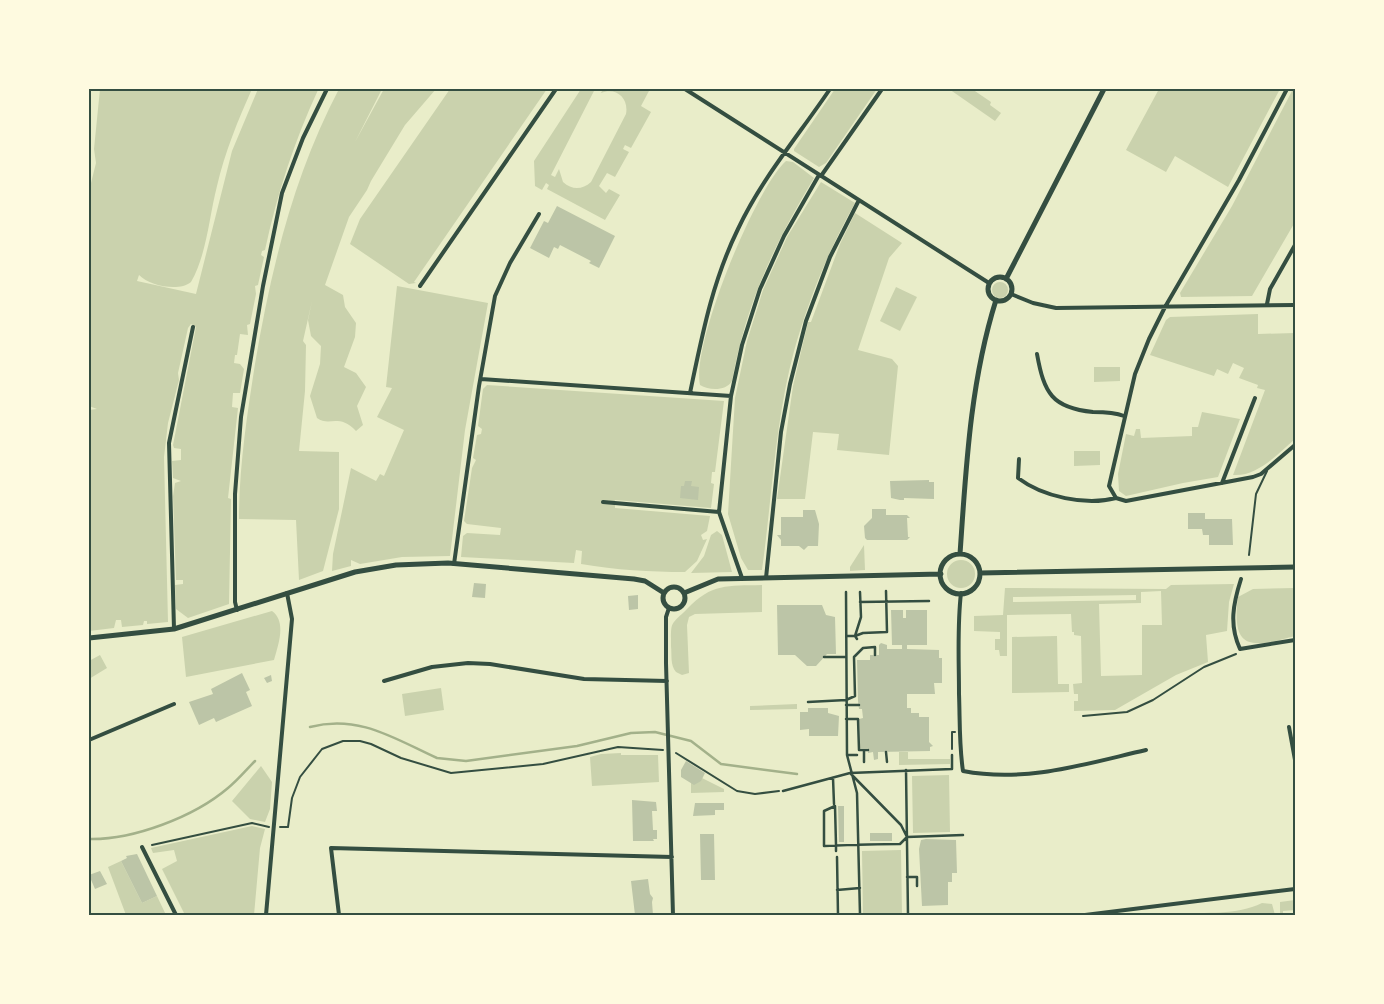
<svg xmlns="http://www.w3.org/2000/svg" width="1384" height="1004" font-family="Ubuntu,sans-serif">
  <style>
    .green { fill: #cad2ad; fill-rule: evenodd }
    .lines { fill: none; stroke-linecap: round; stroke-linejoin: round }
    .stream { stroke: #a3b18a; stroke-width: 2.5 }
    .building { fill: #bcc5a7 }
    .path { stroke: #344e41; stroke-width: 2 }
    .service { stroke: #344e41; stroke-width: 2 }
    .pedestrian { stroke: #344e41; stroke-width: 2.5 }
    .minor { stroke: #344e41; stroke-width: 4 }
    .secondary { stroke: #344e41; stroke-width: 5 }
    .neatline { fill: none; stroke: #344e41; stroke-width: 2 }
  </style>
  <rect width="100%" height="100%" fill="#e9edc9"/>
  <path class="green" d="M100 89H252C238 120 225 152 217 186 209 217 207 254 191 282 179 292 150 286 139 275L137 281 196 294 232 151 258 89 318 90C294 142 277 194 265 250L262 251 261 255 264 257 258 285 255 286 256 294 250 324 247 325 248 335 240 334 237 355H235L234 363 240 364 244 369 240 393H233L232 407 238 408 228 498 231 499 229 604 188 618 176 609 175 585 183 584V580H176L173 496 175 483 181 481 173 478 172 461 181 460V449L174 448 173 445 196 327 191 324 188 328 178 373 179 380 168 423 164 457 168 622 147 624V621H144L143 625 122 627 121 620H116L114 628 89 631V410L97 409 89 406V191L96 163 94 149Z
    M339 89H382L355 142 384 89H436L405 125 371 181 367 190 349 217 325 285 343 295 345 307 356 323 355 337 344 367 356 373 366 387 357 406 363 425 356 431C339 413 329 427 317 418L310 396 320 364 321 346 311 336 308 320 312 301 303 341 306 345 305 391 299 451 339 452V509L323 571 299 580 296 520 239 519C239 467 247 416 255 364 271 269 294 174 339 89Z
    M450 89H547L414 282 416 283 409 284 350 244 360 219Z
    M581 89H595L551 175 555 177 559 169 563 182C572 190 582 190 591 182L626 114C629 98 616 87 601 93L603 89H650L641 106 651 112 631 148 625 145 623 149 629 152 615 177 607 173 599 186 606 193 609 189 620 195 605 220 547 189 549 185 546 183 542 190 535 186 534 161Z
    M835 89H877L826 163 819 167 794 151V149Z
    M949 89H972L991 102 990 105 1001 113 995 121Z
    M1159 89 1164 90 1280 89 1228 187 1175 156 1166 172 1126 150Z
    M1293 89H1295V222L1252 296 1181 297 1180 293 1232 206Z
    M786 161 793 162 814 178C774 244 746 304 732 381 726 391 710 391 700 385 691 345 755 189 786 161Z
    M821 182 855 203C828 251 809 299 794 351 775 422 772 498 762 570H748L741 558 728 514 735 398 747 341 763 290 787 237Z
    M855 213 902 243 889 258 858 350 892 359 898 366 889 455 837 450 839 434 813 432 805 499H777L793 386 808 322H811L840 244Z
    M992 290a8 8 0 1 1 16 0a8 8 0 1 1-16 0Z
    M397 286 488 303 465 430 450 556 402 557 360 564 351 560V566L332 571 333 554 351 468 376 481 380 474 384 476 404 430 377 417 392 388 386 387Z
    M896 287 917 297 900 331 880 321Z
    M1258 314V334L1295 333V439C1279 453 1257 477 1233 475L1265 390 1257 388 1258 385 1239 378 1244 368 1233 363 1228 374 1217 369 1214 376 1150 355 1166 320 1170 317Z
    M1094 367H1120V381L1094 382Z
    M487 385 724 401 715 472H712L711 483 714 484 711 508 615 500V508L710 516 707 531 701 535 703 540 707 539 697 561 685 572C650 572 616 570 581 564L582 551 576 550 574 563 461 557 463 536 467 533 500 535 501 528 467 524 464 521 472 468 476 460 473 458 477 435 481 434 482 429 478 426 483 389Z
    M1202 412 1240 419 1218 477 1183 483 1126 496 1119 491 1118 474 1126 434 1134 436 1136 429H1140L1141 438 1192 436V427H1198Z
    M1074 451H1100V465L1074 466Z
    M717 531 722 535 732 572 691 573 704 556 711 535Z
    M864 545 865 570 850 571V567Z
    M947 574a14 14 0 1 1 28 0a14 14 0 1 1-28 0Z
    M1234 584 1229 602 1227 631 1206 635 1208 662 1176 675 1115 710 1074 711V701H1078V694H1074L1073 684 1082 683 1081 636 1074 635V632H1072L1071 614 1007 615V656H1000L999 650H995V639H1000V632L974 631V616L1003 615 1005 588 1166 589 1171 585ZM1161 591 1162 625H1142V675L1101 676 1099 604 1141 603V592ZM1136 595V600L1013 602V597Z
    M762 585V612L695 614 689 617 687 625 689 673 682 675 676 672C670 665 672 655 671 646 671 620 670 626 687 609 712 583 727 586 762 585Z
    M1295 588V636C1251 648 1231 651 1238 597L1253 589Z
    M272 611C287 622 278 645 274 660L186 677 182 637Z
    M1057 636 1058 684H1069V692L1012 693V637Z
    M100 655 107 668 89 679V661Z
    M441 688 444 710 405 716 402 694Z
    M797 704V709L750 710V706Z
    M899 752H908V759H950V764L899 765Z
    M621 753V755H658L659 782 592 786 590 757 601 754Z
    M261 766 272 782 270 809 265 822 250 819 232 801Z
    M949 775 950 832 913 833 912 776Z
    M702 778 724 789V792L691 793V783Z
    M252 826 265 829 260 848 254 915H185L162 869 177 861 174 850 153 853 151 848Z
    M901 850 902 915H863L862 851Z
    M121 861 142 903 157 896 166 915H126L108 867Z
    M1295 900V910L1283 911V915H1280V902Z
    M1262 903 1272 904 1275 915H1270L1269 913 1247 915H1178C1206 911 1236 916 1262 903Z"/>
  <g class="lines">
    <path class="stream" d="M310 727C359 714 395 739 437 758L466 761 577 746 631 733 655 732 691 741 721 764 797 774
      M89 839C133 840 194 817 228 788 238 780 246 770 255 761"/>
  </g>
  <path class="building" d="M557 206 615 236 599 268 589 263 591 261 560 245 558 249 554 247 549 258 530 248 544 221 548 223Z
    M929 480V482H934V499L904 498V500H900L891 498 890 481Z
    M685 481H692L691 486 699 487 698 500 680 498 681 486H684Z
    M872 509H886V515H907L910 518H907L908 537H910L907 540H867L865 538 864 526 872 518Z
    M803 510H815L819 524 818 546H808L804 550 799 546H781V540L777 535H781V517H803Z
    M1188 513H1205V519H1232L1233 545H1209V535H1203L1202 529H1188Z
    M474 583 486 584 485 598 472 597Z
    M638 595V609L629 610 628 596Z
    M777 605H822L826 615 835 617 836 654H827L816 666H807L795 655H778Z
    M891 610H903V618H906V610H927V645H907V649L939 650V658H942V683H934L935 694H907V708H911V713H919V717H929V742L933 746 930 747V751L878 752V759L874 760 873 752 868 753V748H860L859 719 863 718 862 709H859L858 701 857 660H870V655H879V645L881 643 887 645V649H902V645H892Z
    M242 673 250 690 246 692 252 706 216 722 214 718 199 725 189 702 213 694 211 689Z
    M271 675 272 681 267 683 264 678Z
    M808 708H828V713L839 716 838 736H809V729L800 730V712H808Z
    M686 761 705 773 701 781 694 785 681 777V770Z
    M632 800 656 802 657 811H652L653 830H657V839H653L654 841H633Z
    M695 803H724V810H715V815L693 816Z
    M838 806H844V842H839Z
    M870 833H892V841H870Z
    M700 834H714L715 880H701Z
    M926 839 956 840 957 873H952V882H948V905L922 906 919 849 921 840Z
    M137 854 157 896 142 903 121 861 127 858 126 856Z
    M100 871 107 884 95 889 89 875Z
    M648 879 650 894 653 898 652 902 653 915H635L631 881Z"/>
  <g class="lines">
    <path class="path" d="M1083 716 1127 712 1153 700 1204 667 1236 654
      M952 749V732H955
      M676 753 737 791 755 794 779 791
      M280 827H288L292 798 300 777 322 749 343 741H360L371 744 401 758 451 773 543 764 618 747 663 750
      M152 845 252 823 269 827"/>
    <path class="service" d="M1249 555 1256 494 1267 471"/>
    <path class="pedestrian" d="M846 592 847 755 857 793 860 915
      M860 602 929 601
      M847 636H855L861 617 860 592
      M857 639 855 636 863 633 887 632 886 591
      M824 657H846
      M808 702 846 700 855 696 854 657 863 648 875 647V655
      M846 705H859
      M846 719H858L859 750H868
      M864 750V762
      M886 752 887 762
      M848 755H857
      M906 770 908 915
      M851 774 901 825 907 837 963 835
      M833 778 834 804
      M783 791 850 773 952 769V755
      M836 851V845L835 806 824 811V846C849 845 875 844 900 844L907 837
      M837 857 838 915
      M907 877H917V886
      M837 890 860 888"/>
    <path class="minor" d="M685 89 989 283
      M1287 89 1239 180 1165 307 1149 339 1135 374 1109 486 1116 498 1126 501 1253 477 1261 474 1295 445
      M821 176 882 89
      M420 286 556 89
      M1011 294 1033 303 1056 308 1295 305
      M1267 304 1270 289 1295 245
      M1037 354C1044 393 1052 408 1093 412 1103 412 1114 412 1124 416
      M481 379 731 396
      M690 393C702 336 712 282 738 229 762 178 799 135 830 89
      M1019 459 1018 478C1043 497 1086 506 1116 498
      M1222 483 1255 398
      M603 502 719 512
      M454 564 479 386 495 296 510 263 539 214
      M742 578 719 512 731 396 742 345 760 289 784 236 819 175
      M766 578 781 432 790 384 806 321 830 257 859 200
      M1241 579C1233 604 1229 625 1240 649L1295 640
      M961 593C957 627 959 660 959 694 960 719 959 745 963 771 1026 783 1085 764 1146 750
      M669 608 666 617V663L673 915
      M237 610 235 602V494L241 417 263 286 282 193 303 138 327 89
      M174 629 169 443 193 327
      M384 681 432 667 468 663 490 664 584 679 667 681
      M1289 727 1295 760
      M89 740 174 704
      M142 847 176 915
      M266 915 292 619 287 593
      M339 915 331 848 672 857
      M1085 915 1295 889"/>
    <path class="secondary" d="M988 289a12 12 0 1 1 24 0a12 12 0 1 1-24 0Z
      M1006 279 1104 89
      M960 554C966 468 970 383 996 300
      M940 574a20 20 0 1 1 40 0a20 20 0 1 1-40 0Z
      M980 573 1295 567
      M663 598a11 11 0 1 1 22 0a11 11 0 1 1-22 0Z
      M684 593 718 579 941 574
      M89 638 174 629 355 572 396 565 448 563 634 579 645 581 664 593"/>
  </g>
  <rect width="1384" height="1004" fill="none" stroke="#fefae0" stroke-width="180"/>
  <rect x="90" y="90" width="1204" height="824" class="neatline"/>
</svg>
